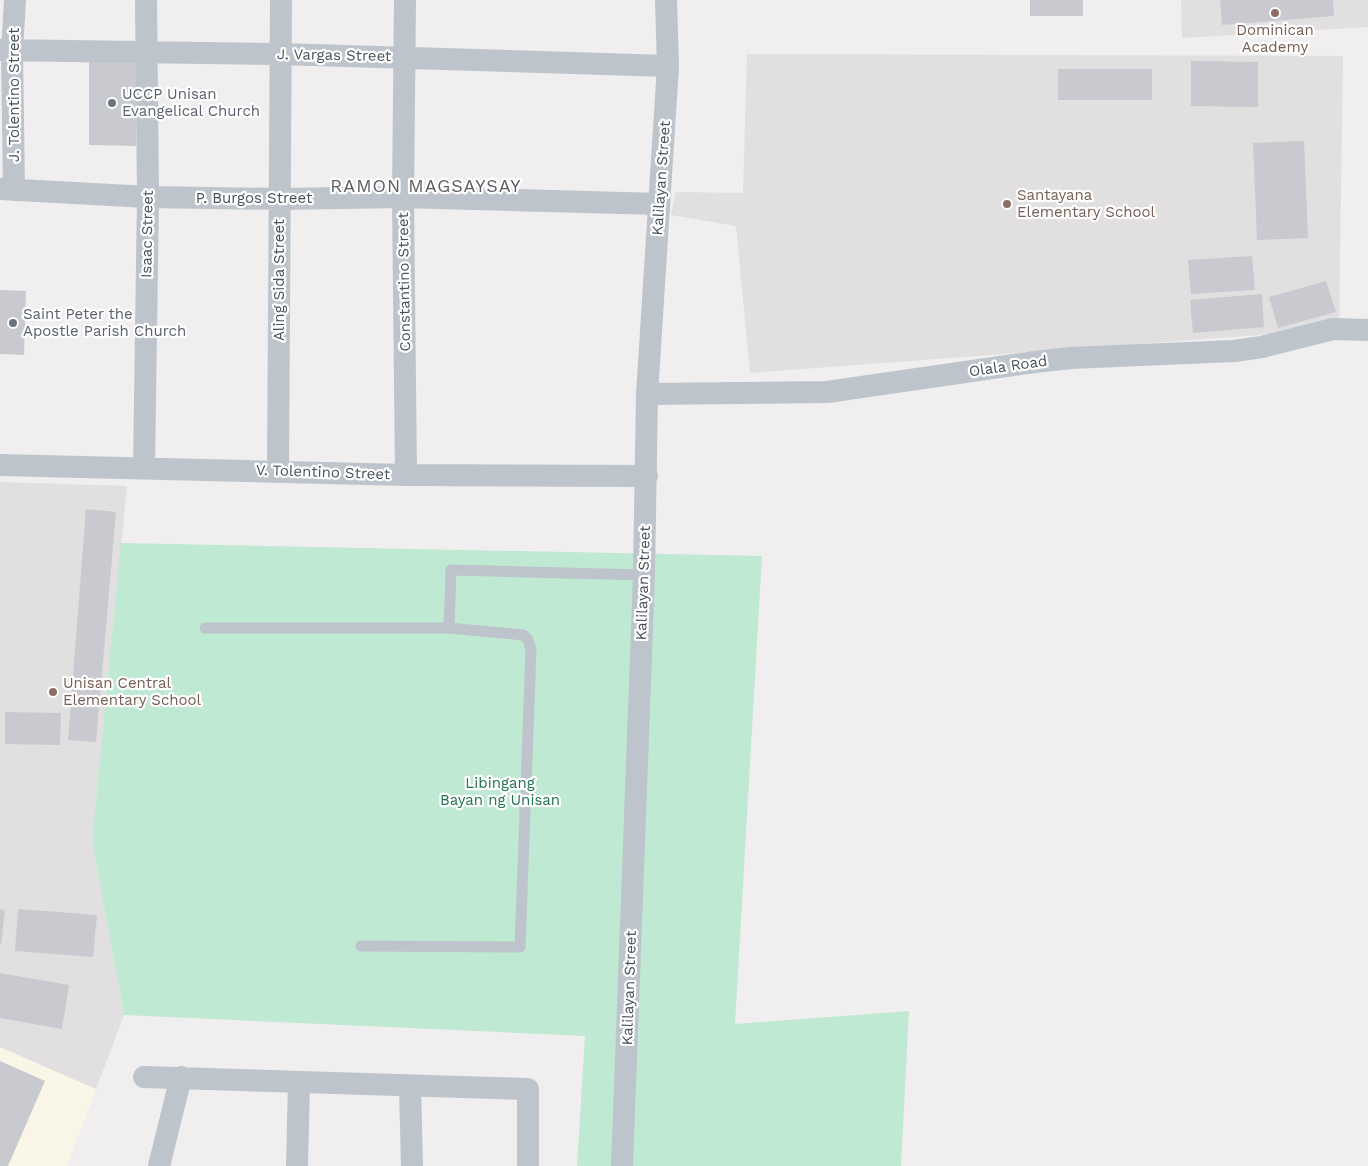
<svg xmlns="http://www.w3.org/2000/svg" width="1368" height="1166" font-family="'Work Sans',sans-serif">
  <style>
    .commercial { fill: #f9f6e8 }
    .education { fill: #e1dfdf }
    .green { fill: #c0e9d3 }
    .building { fill: #c9cad0 }
    .lines { fill: none; stroke-linecap: round; stroke-linejoin: round }
    .service { stroke: #bec4cb; stroke-width: 11 }
    .minor { stroke: #bec4cb; stroke-width: 22 }
    .education-dot { fill: #8d6e63; stroke: #fff; stroke-width: 2 }
    .worship-dot { fill: #6b7280; stroke: #fff; stroke-width: 2 }
    .labels { text-anchor: middle; dominant-baseline: central; stroke-width: 4.5; stroke-linejoin: round; paint-order: stroke }
    .education-label { font-size: 15px; fill: #785e54; stroke: #fff; text-anchor: start }
    .street-label { font-size: 15px; fill: #485059; stroke: #fff }
    .worship-label { font-size: 15px; fill: #5b616d; stroke: #fff; text-anchor: start }
    .park-label { font-size: 15px; fill: #21724f; stroke: #fff }
    .quarter-label { font-size: 18px; letter-spacing: 1px; fill: #5b5e62; stroke: #fff }
  </style>
  <rect width="100%" height="100%" fill="#f0eeee"/>
  <path class="commercial" d="M0 1047 96 1089 67 1166H0Z"/>
  <path class="education" d="M1181 0H1368V27L1182 38Z
    M747 54 1343 56 1339 329 750 373 736 226 671 215 676 192 743 193Z
    M0 482 127 486 92 841 124 1015 96 1089 0 1047Z"/>
  <path class="green" d="M121 543 762 556 735 1024 909 1011 901 1166H577L585 1036 124 1015 92 841Z"/>
  <path class="building" d="M1030 0H1083V16H1030Z
    M1220 0H1333L1334 16 1222 25Z
    M89 61H136V146L89 145Z
    M1191 61 1258 62V107L1191 106Z
    M1058 69H1152V100H1058Z
    M1304 141 1308 238 1257 240 1253 143Z
    M1252 256 1255 290 1191 294 1188 260Z
    M1326 281 1336 312 1278 328 1269 297Z
    M0 290 26 291 24 355 0 354Z
    M1262 294 1264 327 1193 333 1190 300Z
    M86 509 116 512 96 742 68 740Z
    M5 712 61 713 60 745 5 744Z
    M0 909 5 910 1 945H0Z
    M18 909 97 915 93 957 15 951Z
    M0 973 69 985 62 1029 0 1018Z
    M0 1061 45 1081 8 1166H0Z"/>
  <g class="lines">
    <path class="service" d="M205 628H449L523 635 528 640 531 649 520 947 361 946
      M449 628 451 570 644 575"/>
    <path class="minor" d="M405 0 403 197 406 475
      M0 50 280 54 668 66
      M0 189 148 197 280 199 403 197 659 204
      M14 190 12 51 15 0
      M647 394 827 392 1035 362 1071 358 1234 351 1262 347 1333 329 1368 330
      M0 465 406 475 647 476
      M144 468 148 197 146 0
      M278 471 281 0
      M144 1077 528 1089V1166
      M410 1087 412 1166
      M159 1166 181 1077
      M297 1166 299 1082
      M622 1166 644 575 647 394 668 66 666 0"/>
  </g>
  <g class="education-dot">
    <circle cx="1275" cy="13" r="5"/>
    <circle cx="1007" cy="204" r="5"/>
    <circle cx="53" cy="692" r="5"/>
  </g>
  <g class="worship-dot">
    <circle cx="112" cy="103" r="5"/>
    <circle cx="13" cy="323" r="5"/>
  </g>
  <g class="labels">
    <g class="education-label">
      <text x="1275" y="30" text-anchor="middle">Dominican<tspan x="1275" dy="17">Academy</tspan></text>
      <text x="1017" y="195">Santayana<tspan x="1017" dy="17">Elementary School</tspan></text>
      <text x="63" y="683">Unisan Central<tspan x="63" dy="17">Elementary School</tspan></text>
    </g>
    <g class="street-label">
      <text transform="translate(334 55) rotate(1)">J. Vargas Street</text>
      <text transform="translate(14 95) rotate(-90)">J. Tolentino Street</text>
      <text transform="translate(661 178) rotate(-86)">Kalilayan Street</text>
      <text x="254" y="198">P. Burgos Street</text>
      <text transform="translate(147 234) rotate(-89)">Isaac Street</text>
      <text transform="translate(279 280) rotate(-90)">Aling Sida Street</text>
      <text transform="translate(404 282) rotate(-91)">Constantino Street</text>
      <text transform="translate(1008 366) rotate(-8)">Olala Road</text>
      <text transform="translate(323 472) rotate(2)">V. Tolentino Street</text>
      <text transform="translate(643 583) rotate(-88)">Kalilayan Street</text>
      <text transform="translate(629 988) rotate(-88)">Kalilayan Street</text>
    </g>
    <g class="worship-label">
      <text x="122" y="94">UCCP Unisan<tspan x="122" dy="17">Evangelical Church</tspan></text>
      <text x="23" y="314">Saint Peter the<tspan x="23" dy="17">Apostle Parish Church</tspan></text>
    </g>
    <g class="park-label">
      <text x="500" y="783">Libingang<tspan x="500" dy="17">Bayan ng Unisan</tspan></text>
    </g>
    <g class="quarter-label">
      <text x="426" y="185">RAMON MAGSAYSAY</text>
    </g>
  </g>
</svg>
